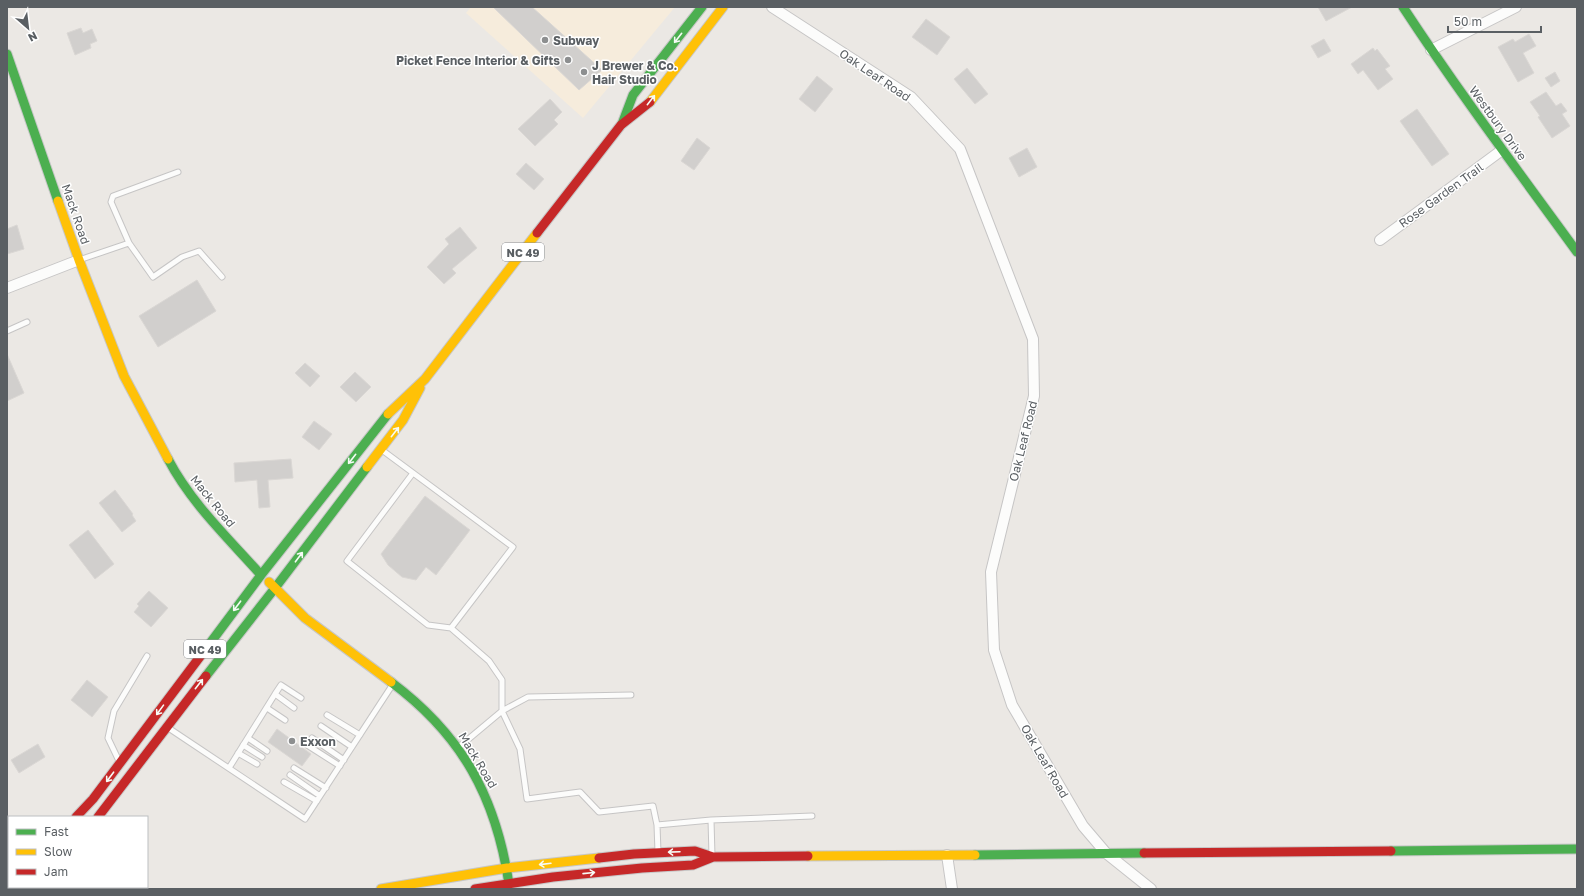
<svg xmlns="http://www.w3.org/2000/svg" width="1584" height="896" font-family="'Golos Text',sans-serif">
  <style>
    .commercial { fill: #f6ecdc }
    .building { fill: #d1cfcd; stroke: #dad7d4 }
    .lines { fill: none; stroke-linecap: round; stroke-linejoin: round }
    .lane-casing { stroke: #c6c5c5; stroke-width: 7 }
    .street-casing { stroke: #c6c5c5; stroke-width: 12 }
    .fast-casing { stroke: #c7c7c7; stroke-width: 11 }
    .slow-casing { stroke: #c7c7c7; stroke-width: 11 }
    .jam-casing { stroke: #c7c7c7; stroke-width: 11 }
    .lane { stroke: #fcfcfb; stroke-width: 5 }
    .street { stroke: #fcfcfb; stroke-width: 10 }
    .fast { stroke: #4caf50; stroke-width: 9 }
    .slow { stroke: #ffc107; stroke-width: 9 }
    .jam { stroke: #c62828; stroke-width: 9 }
    .oneway { stroke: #f6fbf6 }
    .poi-dot { fill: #8d8f90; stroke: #fff; stroke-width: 1.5 }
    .labels { text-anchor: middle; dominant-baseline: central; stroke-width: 3; stroke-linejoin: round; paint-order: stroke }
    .shield { fill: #fff; stroke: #8c8f92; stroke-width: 1 }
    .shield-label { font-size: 11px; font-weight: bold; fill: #5a5f63 }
    .poi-label { font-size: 12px; font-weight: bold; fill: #5a5f63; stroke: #fff; text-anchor: start }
    .street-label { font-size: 12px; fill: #5a5f63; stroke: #fff }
  </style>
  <rect width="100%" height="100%" fill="#ebe8e4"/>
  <path class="commercial" d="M471 7H675L583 118 466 13Z"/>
  <path class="building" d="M493 7H532L602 70 579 90Z
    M1318 7H1352L1326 21Z
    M926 19 950 37 937 55 912 37Z
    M81 28 83 33 92 29 97 41 90 44 91 48 75 55 67 33Z
    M1529 34 1536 46 1523 53 1534 73 1518 82 1498 47 1513 39 1515 42Z
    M1324 39 1331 51 1318 58 1311 46Z
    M1373 48 1375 51 1377 49 1390 66 1385 69 1393 79 1378 90 1363 70 1358 74 1351 64Z
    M967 68 988 94 975 104 954 79Z
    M1555 72 1560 81 1551 87 1545 78Z
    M817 76 833 89 815 112 799 99Z
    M1546 92 1556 106 1561 103 1567 111 1562 114 1570 126 1552 138 1538 117 1540 116 1530 102Z
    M550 99 562 112 554 120 558 124 535 146 518 129Z
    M1417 109 1449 154 1432 166 1400 121Z
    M697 138 710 148 694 170 681 161Z
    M1027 148 1037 167 1019 177 1009 158Z
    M526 163 544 179 534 190 516 174Z
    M17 225 24 249 7 254V229Z
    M460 227 477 248 452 269 456 273 444 284 427 267 449 244 445 239Z
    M197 280 216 311 158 347 139 316Z
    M7 354 24 393 7 401Z
    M305 363 320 376 310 387 295 373Z
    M355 372 371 387 356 402 340 387Z
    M314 421 332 434 319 450 302 437Z
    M291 459 293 478 268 480 270 507 259 508 257 480 235 482 234 463Z
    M115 490 133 514 132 515 136 521 122 532 99 503Z
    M425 496 470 530 436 575 426 567 416 580 402 577 388 565 381 554Z
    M88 530 114 564 95 579 69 545Z
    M149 591 168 608 151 627 134 612 139 606 137 604Z
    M87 680 108 697 92 717 71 700Z
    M277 729 311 754 302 766 268 742Z
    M38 744 45 757 19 773 11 760Z"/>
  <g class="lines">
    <defs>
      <path id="lane" d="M129 243 111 202 113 196 178 172
        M79 260 129 243 153 277 182 257 199 251 222 277
        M7 331 27 322
        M382 450 513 547 451 628 489 661 502 680V711L528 697 631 695
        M413 473 347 561 428 625 451 628
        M275 694 281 685 301 698
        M267 708 285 720
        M327 715 360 735
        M321 726 352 747
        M167 727 305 819 393 684
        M248 738 267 751
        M312 738 344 760
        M243 745 262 757
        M307 745 340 766
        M459 747 502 711 520 749 527 799 580 792 599 812 653 806 657 825
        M238 753 257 764
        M119 761 108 738 114 711 147 656
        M229 768 275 694 294 708
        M294 768 326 788
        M290 775 320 796
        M284 782 317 801
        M658 852 657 825 711 820
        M712 856 711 820 812 816"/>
      <path id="street" d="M772 7 911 97 960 149 1033 339 1034 396 991 572 994 650 1012 705 1083 826 1106 853 1151 889
        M1431 50 1516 7
        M1380 240 1502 150
        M7 288 79 260
        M947 855 952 889"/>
      <path id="fast" d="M1403 7C1458 91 1518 171 1577 252
        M7 54 58 201
        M622 124 633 95 702 7
        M168 459C191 503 228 538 261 575
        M205 650 261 575 388 414
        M206 676 275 588 367 467
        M391 682C462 735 496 797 509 884
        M1391 851 1577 849
        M975 855 1144 853
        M7 874 9 872"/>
      <path id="slow" d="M650 102 723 7
        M58 201 79 260 124 376 168 459
        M388 414 425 379 537 233
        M367 467 403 420 420 388
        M269 582 305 618 391 682
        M808 856 975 855
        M381 889 507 868 599 858"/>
      <path id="jam" d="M537 233 621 125 650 102
        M76 817 93 799 205 650
        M98 817 206 676
        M1144 853 1391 851
        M599 858 634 854 695 851 713 857 808 856
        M38 889 39 887
        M475 889 553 877 642 868 693 865 713 857"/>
    </defs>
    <use href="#lane" class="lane-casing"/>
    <use href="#street" class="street-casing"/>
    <use href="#fast" class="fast-casing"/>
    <use href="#slow" class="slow-casing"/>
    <use href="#jam" class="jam-casing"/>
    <use href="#lane" class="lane"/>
    <use href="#street" class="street"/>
    <use href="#fast" class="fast"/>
    <use href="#slow" class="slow"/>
    <use href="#jam" class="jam"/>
  </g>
  <defs><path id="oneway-shaft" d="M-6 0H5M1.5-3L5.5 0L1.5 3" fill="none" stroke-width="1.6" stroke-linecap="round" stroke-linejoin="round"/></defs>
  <g class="oneway">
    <use href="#oneway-shaft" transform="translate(678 38) rotate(128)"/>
    <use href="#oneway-shaft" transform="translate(651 100) rotate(-52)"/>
    <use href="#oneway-shaft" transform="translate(395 432) rotate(-52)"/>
    <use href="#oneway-shaft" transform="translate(352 459) rotate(128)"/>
    <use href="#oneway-shaft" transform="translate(299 557) rotate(-53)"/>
    <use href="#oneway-shaft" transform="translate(237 606) rotate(127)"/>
    <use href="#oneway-shaft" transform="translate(199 684) rotate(-52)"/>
    <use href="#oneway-shaft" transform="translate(160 710) rotate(126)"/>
    <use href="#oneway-shaft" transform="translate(110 777) rotate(127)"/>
    <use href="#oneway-shaft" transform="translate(674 852) rotate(178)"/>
    <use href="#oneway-shaft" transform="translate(545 864) rotate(173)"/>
    <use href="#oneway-shaft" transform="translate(589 873) rotate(-6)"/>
  </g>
  <g class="poi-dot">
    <circle cx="545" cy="40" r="4"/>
    <circle cx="568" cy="60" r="4"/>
    <circle cx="584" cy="72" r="4"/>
    <circle cx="292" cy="741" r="4"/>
  </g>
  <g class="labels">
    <g class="shield">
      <rect x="502" y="243" width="42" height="18" rx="3"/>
      <rect x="184" y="640" width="42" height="18" rx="3"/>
    </g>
    <g class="shield-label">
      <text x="523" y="252">NC 49</text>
      <text x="205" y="649">NC 49</text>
    </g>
    <g class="poi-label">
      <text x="553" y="40">Subway</text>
      <text x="560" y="60" text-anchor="end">Picket Fence Interior &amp; Gifts</text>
      <text x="592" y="65">J Brewer &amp; Co.<tspan x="592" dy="14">Hair Studio</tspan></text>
      <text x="300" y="741">Exxon</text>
    </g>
    <g class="street-label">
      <text transform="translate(875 75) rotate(34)">Oak Leaf Road</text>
      <text transform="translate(1498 123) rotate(54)">Westbury Drive</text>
      <text transform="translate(1441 195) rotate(-36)">Rose Garden Trail</text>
      <text transform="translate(76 214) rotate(71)">Mack Road</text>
      <text transform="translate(1023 441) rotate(-76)">Oak Leaf Road</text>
      <text transform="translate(213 501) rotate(51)">Mack Road</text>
      <text transform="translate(478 760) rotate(59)">Mack Road</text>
      <text transform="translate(1045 761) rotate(60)">Oak Leaf Road</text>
    </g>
  </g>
  <rect width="1584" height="896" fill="none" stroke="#5a5f63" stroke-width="16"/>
  <rect x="8" y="816" width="140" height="72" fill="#ffffff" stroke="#bdbfc1"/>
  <rect x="16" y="829" width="20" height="6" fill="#4caf50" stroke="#bdbfc1"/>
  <text x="44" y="836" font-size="12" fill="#5a5f63">Fast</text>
  <rect x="16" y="849" width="20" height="6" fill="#ffc107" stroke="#bdbfc1"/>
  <text x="44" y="856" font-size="12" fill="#5a5f63">Slow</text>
  <rect x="16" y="869" width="20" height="6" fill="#c62828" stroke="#bdbfc1"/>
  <text x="44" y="876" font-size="12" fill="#5a5f63">Jam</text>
  <g transform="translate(28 28) rotate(152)" stroke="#ffffff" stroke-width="3" paint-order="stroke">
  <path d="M0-3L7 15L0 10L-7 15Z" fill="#5a5f63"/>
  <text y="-6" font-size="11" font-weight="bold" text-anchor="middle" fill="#5a5f63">N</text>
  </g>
  <path d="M1448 26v6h93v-6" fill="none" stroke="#5a5f63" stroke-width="2"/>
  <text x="1454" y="26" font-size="12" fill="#5a5f63" stroke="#ffffff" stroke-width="3" paint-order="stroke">50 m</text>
</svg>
